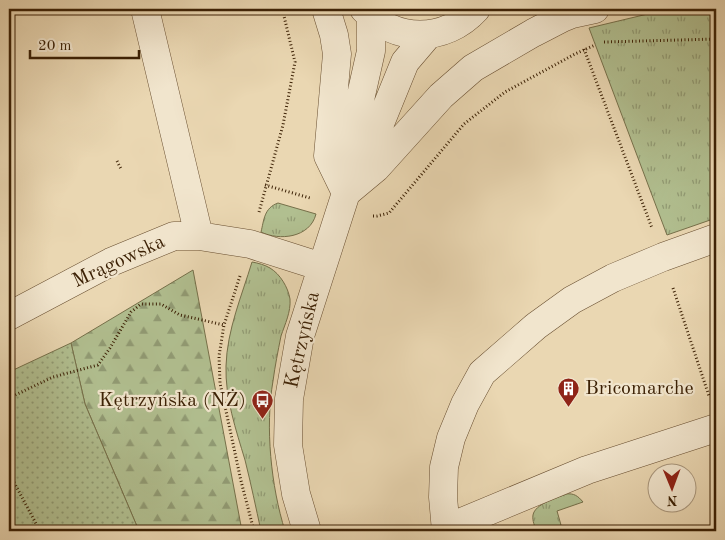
<svg xmlns="http://www.w3.org/2000/svg" width="725" height="540" font-family="'Old Standard TT',serif">
  <style>
    .grass { fill: url(#grass-tufts); stroke: #76704a }
    .forest { fill: url(#forest-firs); stroke: #76704a }
    .park { fill: url(#park-dots); stroke: #76704a }
    .lines { fill: none; stroke-linecap: round; stroke-linejoin: round }
    .minor-casing { stroke: #684e30; stroke-width: 29 }
    .path { stroke: #3c2105; stroke-width: 3; stroke-dasharray: 1 2.5; stroke-linecap: butt }
    .minor { stroke: #f1e5cd; stroke-width: 28 }
    .labels { text-anchor: middle; dominant-baseline: central; stroke-width: 4.5; stroke-linejoin: round; paint-order: stroke }
    .street-label { font-size: 20px; fill: #3c2105; stroke: #f1e5cd }
    .poi-label { font-size: 20px; fill: #3c2105; stroke: #f1e5cd; text-anchor: start }
  </style>
  <defs>
    <pattern id="grass-tufts" width="24" height="20" patternUnits="userSpaceOnUse" patternTransform="scale(1.25)"><rect width="24" height="20" fill="#b1bf90"/><path d="M3 7l-1-3M5 7V3M7 7l1-3M15 17l-1-3M17 17v-4M19 17l1-3" fill="none" stroke="#919b74"/></pattern>
    <pattern id="forest-firs" width="22" height="20" patternUnits="userSpaceOnUse" patternTransform="scale(1.25)"><rect width="22" height="20" fill="#b1bf90"/><path d="M5 1l3.5 6h-7zM16 11l3.5 6h-7z" fill="#919b74"/></pattern>
    <pattern id="park-dots" width="8" height="8" patternUnits="userSpaceOnUse" patternTransform="scale(1.25)"><rect width="8" height="8" fill="#b1bf90"/><path d="M2 2h.1M6 6h.1" fill="none" stroke="#919b74" stroke-width="1.8" stroke-linecap="round"/></pattern>
  </defs>
  <rect width="100%" height="100%" fill="#ead7b2"/>
  <filter id="stains"><feTurbulence type="fractalNoise" baseFrequency=".004" numOctaves="4"/><feColorMatrix values="0 0 0 0 .2 0 0 0 0 .09 0 0 0 0 .02 0 0 0 .5 -.17"/></filter>
  <radialGradient id="worn" r=".72"><stop offset=".6" stop-color="#630" stop-opacity="0"/><stop offset="1" stop-color="#630" stop-opacity=".3"/></radialGradient>
  <path class="grass" d="M716 11V218L667 235 589 28 656 12Z
    M278 203 316 214C310 238 279 241 261 232 264 220 264 208 278 203Z
    M252 262C258 263 265 265 270 268 280 274 288 287 290 299 291 312 285 324 281 336 278 351 275 366 273 381 265 427 271 486 285 531H261C256 508 251 484 245 460 236 430 225 398 226 366 227 330 242 295 252 262Z
    M566 494C574 493 578 496 583 502L557 511 561 525 542 531H536C535 526 532 521 533 515 535 504 556 498 566 494Z"/>
  <path class="forest" d="M193 270 242 531H139L85 404 71 343Z"/>
  <path class="park" d="M71 343 85 404 139 531H9V372Z"/>
  <g class="lines">
    <defs>
      <path id="minor" d="M145 9 199 236
        M326 9 334 35 337 54 328 156 346 193
        M364 9C395 43 445 43 476 9
        M356 153 379 126 405 62 428 35
        M346 193 376 168 441 96 473 68 533 33 562 18 572 14 595 9
        M9 316 111 262 174 236H199L250 244 322 267
        M445 529 587 470 716 428
        M307 531 296 494 288 445 289 399 300 336 346 193 356 153 355 122 371 51V17
        M446 531 443 497 444 467 451 438 465 404 482 373 536 326 572 300 613 278 663 257 716 238"/>
    </defs>
    <use href="#minor" class="minor-casing"/>
    <path class="path" d="M604 42 716 39
      M584 49 652 228
      M117 161 121 169
      M265 185 310 198
      M259 212 283 125 295 62 283 12 281 9
      M373 216H377L389 213 464 124 505 92 575 54 595 45
      M240 276 224 325 219 356 220 383 241 481 254 531
      M673 288 709 396
      M9 398 53 377 98 365 110 348 131 312 141 304H161L180 315 224 325
      M9 473 40 531"/>
    <use href="#minor" class="minor"/>
  </g>
  <defs>
    <symbol id="building-pin" viewBox="-11 -11 22 30"><path d="M0 17L-7.5 6A9.5 9.5 0 1 1 7.5 6Z" fill="#8f2418" stroke="#f1e5cd"/><path d="M-4-6H4V6H1V3H-1V6H-4ZM-2.5-4.3h1.7v1.8h-1.7ZM.8-4.3h1.7v1.8H.8ZM-2.5-1h1.7V.8h-1.7ZM.8-1h1.7V.8H.8Z" fill="#fff"/></symbol>
    <symbol id="bus-pin" viewBox="-11 -11 22 30"><path d="M0 17L-7.5 6A9.5 9.5 0 1 1 7.5 6Z" fill="#8f2418" stroke="#f1e5cd"/><path d="M-5-6H5V4H4V6H2V4H-2V6H-4V4H-5ZM-3.5-4V0h7V-4ZM-3.5 1.2v1.5H-2V1.2ZM2 1.2v1.5H3.5V1.2Z" fill="#fff"/></symbol>
  </defs>
  <g fill-rule="evenodd">
    <use href="#building-pin" x="556" y="376" width="25" height="34"/>
    <use href="#bus-pin" x="250" y="388" width="25" height="34"/>
  </g>
  <g class="labels">
    <g class="street-label">
      <text transform="translate(119 262) rotate(-25)">Mrągowska</text>
      <text transform="translate(303 340) rotate(-77)">Kętrzyńska</text>
    </g>
    <g class="poi-label">
      <text x="585" y="389">Bricomarche</text>
      <text x="246" y="401" text-anchor="end">Kętrzyńska (NŻ)</text>
    </g>
  </g>
  <rect width="725" height="540" fill="none" stroke="#ead7b2" stroke-width="30"/>
  <rect x="10" y="10" width="705" height="520" fill="none" stroke="#3c2105" stroke-width="2.5"/>
  <rect x="15" y="15" width="695" height="510" fill="none" stroke="#3c2105"/>
  <g transform="translate(672 488) rotate(179)"><circle r="24" fill="#f1e5cd" stroke="#a9977d"/>
  <path d="M0-4L9 19L0 12L-9 19Z" fill="#8f2418"/>
  <text y="-8" font-size="14" font-weight="bold" text-anchor="middle" fill="#3c2105">N</text>
  </g>
  <path d="M30 50v8h109v-8" fill="none" stroke="#3c2105" stroke-width="2.5"/>
  <text x="38" y="50" font-size="15" fill="#3c2105" stroke="#f1e5cd" stroke-width="4" paint-order="stroke">20 m</text>
  <rect width="100%" height="100%" filter="url(#stains)"/>
  <rect width="100%" height="100%" fill="url(#worn)"/>
</svg>
